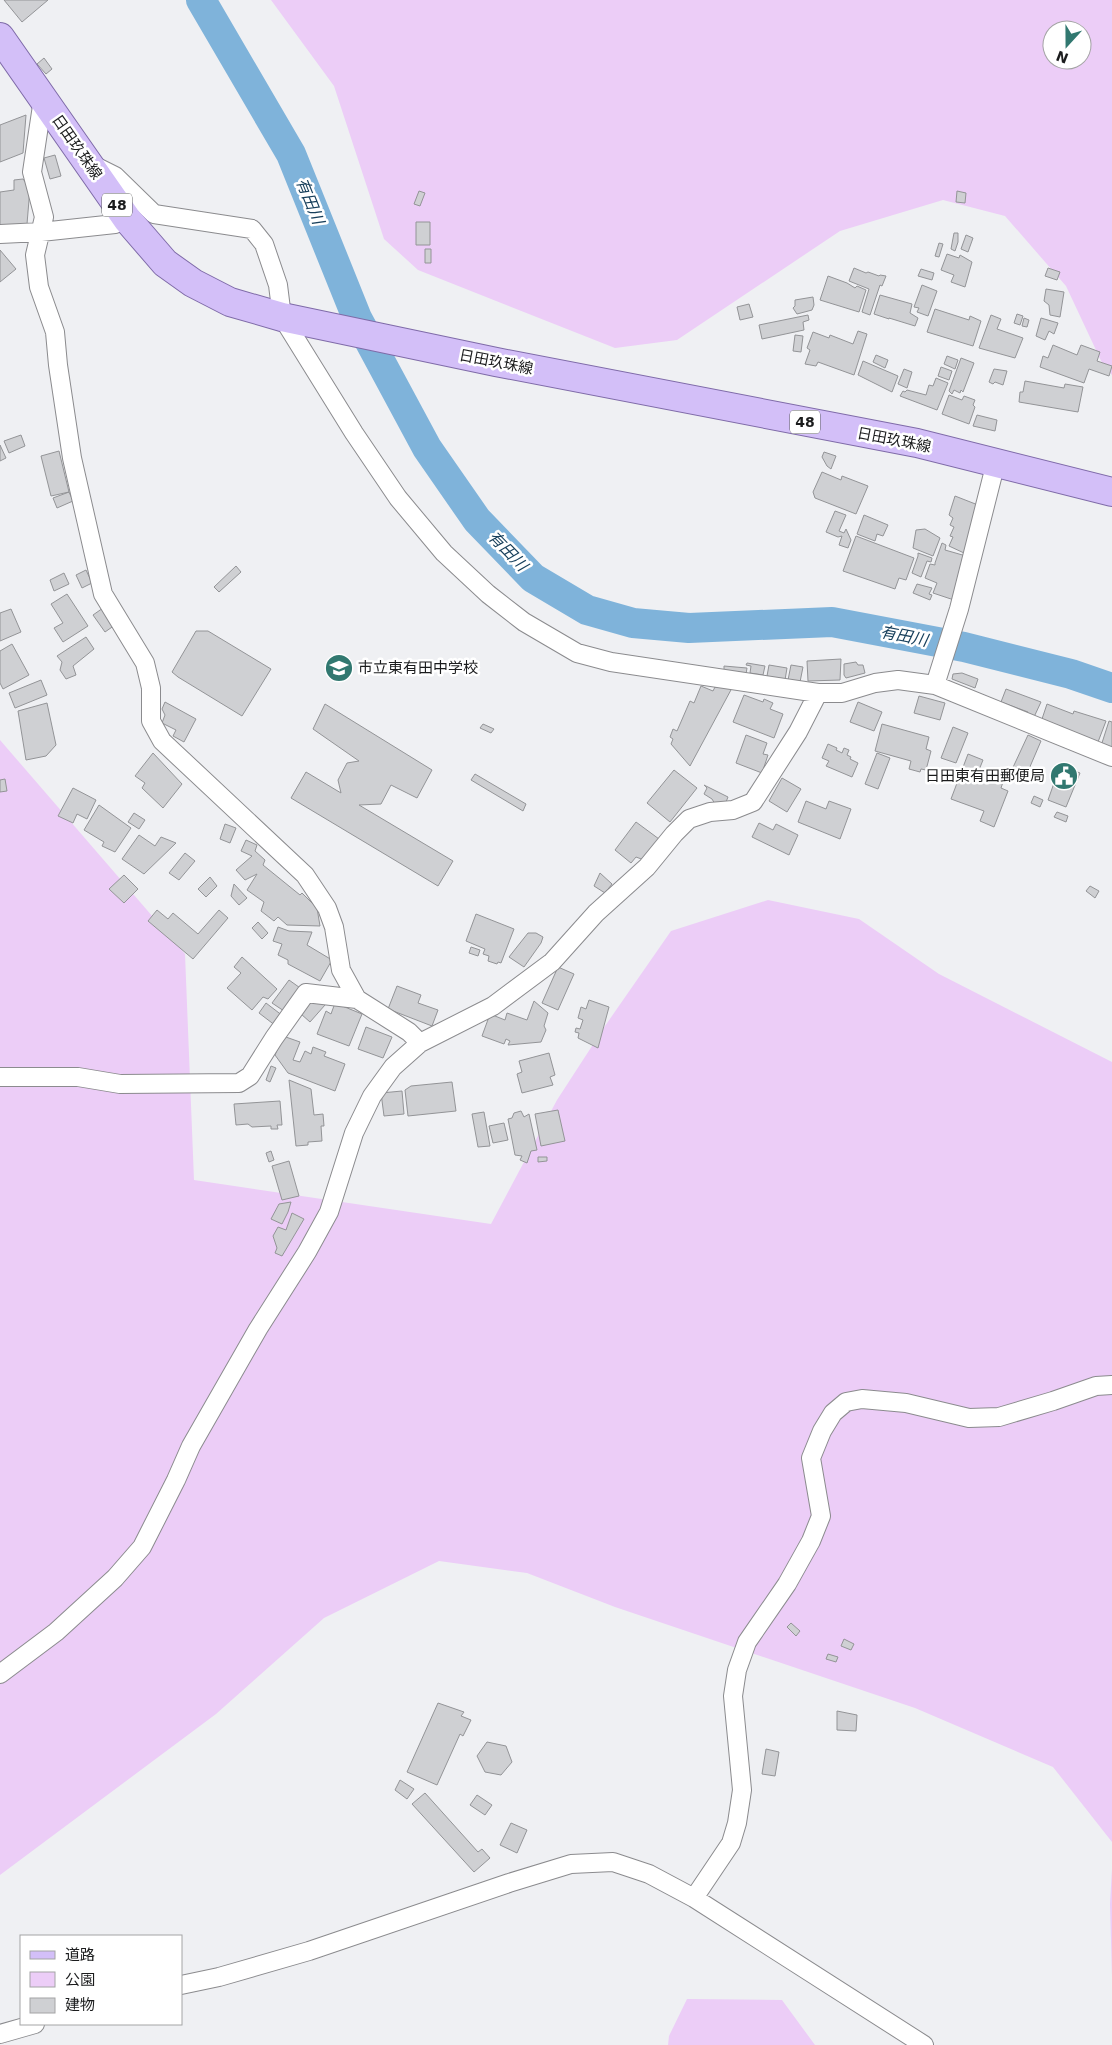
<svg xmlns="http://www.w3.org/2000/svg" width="1112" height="2045" font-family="'DejaVu Sans','Noto Sans JP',sans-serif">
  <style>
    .green { fill: #eccdf7; fill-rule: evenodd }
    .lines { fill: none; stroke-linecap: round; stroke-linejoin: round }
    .river { stroke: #7fb3da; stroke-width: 30 }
    .building { fill: #cfd0d3; stroke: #939497 }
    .street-casing { stroke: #8b8b8e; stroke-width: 20 }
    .primary-casing { stroke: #7f6ba8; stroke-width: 30 }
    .street { stroke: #fff; stroke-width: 18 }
    .primary { stroke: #d3bff8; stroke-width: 28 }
    .labels { text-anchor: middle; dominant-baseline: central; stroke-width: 5; stroke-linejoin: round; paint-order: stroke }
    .shield { fill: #fff; stroke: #5f6061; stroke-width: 1 }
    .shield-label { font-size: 14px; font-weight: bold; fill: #1b1c1d }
    .street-label { font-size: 15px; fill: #1b1c1d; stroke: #fff }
    .poi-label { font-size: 15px; fill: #1b1c1d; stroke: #fff; text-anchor: start }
    .water-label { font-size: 16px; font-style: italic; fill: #18405c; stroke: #fff }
  </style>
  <rect width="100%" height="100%" fill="#eff0f3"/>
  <path class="green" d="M271 0H1112V375L1103 365 1066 286 1005 216 943 200 840 231 677 340 615 348 418 270 384 239 334 86ZM1052 30H1082V60H1052Z
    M0 740 185 954 194 1180 491 1224 557 1100 605 1026 671 931 768 900 859 919 939 974 1112 1062V1842L1053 1767 915 1708 615 1607 527 1573 439 1561 324 1618 216 1714 0 1875Z
    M1112 1869V1978L1110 1904Z
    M687 1999 782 2000 815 2045H668L669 2036Z"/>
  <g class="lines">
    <path class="river" d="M201 0 291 154 357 318 427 448 477 520 533 578 587 610 633 623 689 628 832 622 964 647 1071 674 1112 688"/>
  </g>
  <path class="building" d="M4 0H48L22 22Z
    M44 58 52 69 46 74 37 64Z
    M26 115 23 153 0 162V125Z
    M55 155 61 176 50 179 44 158Z
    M23 179 30 188 27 224 0 226V192L14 190V180Z
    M419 191 425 193 420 206 414 204Z
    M957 191 966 193 965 203 956 202Z
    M416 222H430V245H416Z
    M954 233H958V242L955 251 951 249Z
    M966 235 973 238 968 252 961 249Z
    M939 243 943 244 939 257 935 256Z
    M425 249H431V263H425Z
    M0 250 16 269 0 282Z
    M947 254 959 258 960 255 972 262 965 287 951 282 954 275 941 270Z
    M854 268 866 273 868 272 879 276 880 275 886 276 882 286 880 285 870 315 862 312 869 289 849 281Z
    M1048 268 1060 272 1057 280 1045 276Z
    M921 269 934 273 932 280 918 276Z
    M828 276 847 283 855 288 857 286 866 290 859 312 820 300Z
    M922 285 937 291 928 316 917 312 919 308 914 307Z
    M1046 289 1064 292 1060 317 1050 315 1049 305 1044 301Z
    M880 295 912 304 910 313 918 318 915 326 889 318V319L874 314Z
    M813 297 814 305 812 310 797 314 793 308 795 306V300Z
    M749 304 753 317 740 320 737 307Z
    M935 309 969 320 970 316 981 321 973 346 927 332Z
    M1017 314 1023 316 1020 325 1014 323Z
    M808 315 809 320 803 322 804 330 762 339 759 325Z
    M991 315 1001 319 997 329 1023 338 1015 358 979 348Z
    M1024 318 1029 320 1027 327 1022 326Z
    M1041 318 1058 323 1054 334 1049 331 1045 340 1036 336Z
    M858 331 867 334 854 375 818 362 816 366 805 364 810 350 807 348 813 332 829 338 830 335 853 344Z
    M795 335 803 336 801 352 793 351Z
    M1053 345 1077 355 1081 345 1100 352 1097 361 1112 366 1109 376 1089 369 1084 383 1040 367 1043 356 1048 358Z
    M876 355 888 360 885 368 873 362Z
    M947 356 958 360 955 369 944 364Z
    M961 358 974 363 963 392 961 390 960 393 954 390 952 394 949 391Z
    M863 361 898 376 892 392 858 375Z
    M941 367 952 371 949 380 938 376Z
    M904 369 912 372 907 388 898 384Z
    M994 369 1007 371 1003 385 995 382 993 384 989 382Z
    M936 378 948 383 937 410 900 396 903 391 905 392 907 390 926 395 929 385 933 386Z
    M1025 381 1064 388 1065 384 1083 387 1078 412 1019 402 1020 392H1023Z
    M949 395 962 400 964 396 975 400 973 405 975 407 969 424 942 414Z
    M977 415 997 420 995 431 973 426Z
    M21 435 25 446 9 453 4 441Z
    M0 445 6 458 0 461Z
    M59 451 69 492 51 496 41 456Z
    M824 452 836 456 831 469 827 466 822 457Z
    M822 472 841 480 842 476 868 486 856 514 815 498 813 492Z
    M69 492 73 501 57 508 53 498Z
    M955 496 978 505 969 540 964 553 949 546 953 537 950 536 954 527 950 525 953 518 949 515Z
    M835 511 846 515 839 531 844 533 846 529 851 540 848 548 839 545 842 536 838 537 826 532Z
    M864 515 888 525 883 536 877 534 875 541 857 534Z
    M925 529 940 538 933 556 913 548 916 530Z
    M856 536 914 558 906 580 899 578 895 589 843 571Z
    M942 543 946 545 945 550 966 556 954 600 933 593 937 583 925 578 930 564 935 565V563Z
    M918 553 932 558 931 562 927 561 921 577 912 573 918 556Z
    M236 566 241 572 219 592 214 587Z
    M86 570 92 583 82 588 76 575Z
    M64 573 69 584 54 591 50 580Z
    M917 584 932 588 929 594 932 595 930 600 913 593Z
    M67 594 88 626 63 642 54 628 63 623 51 604Z
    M103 608 115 625 105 632 93 615Z
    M11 609 21 632 0 641V613Z
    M196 631H208L271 669 242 716 178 677 172 672Z
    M86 637 94 649 73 666 76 675 66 679 60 670 62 662 57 656Z
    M12 644 29 675 3 689 0 683V651Z
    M841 659 840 680 808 681 807 661Z
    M856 662 858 665H863L865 673 846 678 844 675V664Z
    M747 663 765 666 763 675 750 673 751 666 746 665Z
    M769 665 787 668 785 680 767 676Z
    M791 665 803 667 800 682 788 680Z
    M724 666 747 668 746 674 724 673Z
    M962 673 978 679 975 688 952 679 953 674Z
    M41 680 47 695 15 708 9 693Z
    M701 686 713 691 715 687 732 688 690 766 671 744 673 739 670 737 673 729 677 731 690 701 694 703Z
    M1006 689 1041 702 1034 717 1027 714 1028 712 1001 702Z
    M744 695 763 702 764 699 773 703 770 709 783 714 774 738 733 722Z
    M919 696 945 703 940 720 914 713Z
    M165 702 196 719 184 742 173 736 176 730 162 723 165 715 162 709Z
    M858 702 882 712 874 731 850 722Z
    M47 703 56 745 46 756 26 760 18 711Z
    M325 704 432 770 417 798 391 785 381 804 359 805 453 861 438 886 291 798 306 772 341 793 338 780 347 763 359 761 313 729Z
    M1047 704 1073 714 1074 711 1106 721 1098 742 1042 719Z
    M1109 721 1112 722V750L1101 746Z
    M483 724 494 729 491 733 480 728Z
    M882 724 929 737 926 749 931 751 926 770 921 769 920 772 909 769 911 761 875 751Z
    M953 727 968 733 956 763 941 758Z
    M746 735 767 743 763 754 768 755 762 773 736 763Z
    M1028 735 1041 741 1023 783 1009 776Z
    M828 744 837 748 836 750 842 753 844 748 849 750 847 755 851 757 850 759 858 763 852 777 826 766 829 761 822 758Z
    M153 753 182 784 163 808 142 788 145 783 135 776Z
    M877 753 890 758 878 789 865 784Z
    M968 754 983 760 977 775 987 778 989 773 1004 779 1001 788 1008 791 994 827 980 821 984 811 951 799Z
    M1059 769 1073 774 1075 771 1080 773 1066 807 1048 800Z
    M674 770 697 788 670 822 647 803Z
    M475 774 526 804 523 811 471 780Z
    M782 778 801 789 787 812 769 801Z
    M5 779 7 791 0 792V780Z
    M704 785 728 797 726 802 715 804 712 799 704 794 707 788Z
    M73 788 96 800 87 819 77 814 73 823 58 816Z
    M1034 796 1043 800 1040 807 1031 803Z
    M806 801 826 809 829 801 851 809 840 839 798 822Z
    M99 805 131 828 115 852 102 846 104 842 84 830Z
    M1057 812 1068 816 1066 822 1054 817Z
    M134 813 145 820 139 829 128 822Z
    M636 822 659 839 644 860 636 857 631 863 615 850Z
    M759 823 773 830 776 824 798 835 789 855 752 837Z
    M225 824 236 828 230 843 220 839Z
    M139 835 155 846 161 837 176 843 144 874 122 859Z
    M246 840 257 845 255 851 265 860 263 865 300 895 302 893 317 908 320 926 287 925 278 917 274 921 261 911 264 902 247 890 257 874 245 880 236 870 252 856 241 851Z
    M185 853 195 861 179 880 169 873Z
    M600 873 612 884 605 893 594 886Z
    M124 875 138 889 124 903 109 889Z
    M210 877 217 886 206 897 198 889Z
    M234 884 247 898 239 905 231 896Z
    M1090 886 1099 891 1095 898 1086 891Z
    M157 910 168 919 173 913 198 934 219 910 228 918 193 959 148 921Z
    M476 914 514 929 501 963 498 962 497 964 488 961 489 956 483 954 485 949 466 941Z
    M258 922 268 933 262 939 252 928Z
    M278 927 289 931 312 932 307 945 332 960 320 981 288 964V960L278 955 282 944 273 941Z
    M528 933H536L543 937 541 943 524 967 509 957Z
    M471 947 480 950 478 956 469 953Z
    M242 957 277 989 268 999 263 997 252 1010 227 988 241 973 234 967Z
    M558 967 574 974 558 1010 542 1003Z
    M289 980 303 990 287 1013 272 1003Z
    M397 986 421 995 418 1003 438 1010 432 1026 388 1009Z
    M316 997 325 1005 310 1022 301 1014Z
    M589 1000 609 1007 598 1048 578 1038 579 1033 575 1032 576 1028 580 1029 583 1020 578 1018 581 1007 586 1009Z
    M534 1001 548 1013 544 1026 546 1030 541 1042 508 1045 510 1041 506 1039 504 1044 482 1036 490 1014 505 1020 507 1013 527 1020Z
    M266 1003 283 1016 276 1026 259 1013Z
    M335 1003 362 1014 349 1046 317 1034 326 1011 331 1014Z
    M366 1027 392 1037 383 1058 358 1049Z
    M283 1036 300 1042 293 1060 300 1062 305 1051 311 1054 313 1047 326 1052 324 1056 345 1064 335 1091 288 1073 275 1055Z
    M549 1053 555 1075 550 1077 553 1085 522 1093 517 1074 522 1072 519 1061Z
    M271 1066 276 1068 270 1082 266 1080Z
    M289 1080 311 1089 314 1115 323 1114 324 1126H321L322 1141 308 1142V1145L296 1146Z
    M452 1082 456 1111 408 1116 405 1090 411 1086Z
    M402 1091 404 1114 384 1116 381 1093Z
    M280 1101 282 1125H277L278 1129H271V1126L252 1127 248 1124 236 1125 234 1104Z
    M558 1110 565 1141 541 1146 535 1114Z
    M521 1111 524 1117 529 1114 537 1150 531 1151 527 1163 520 1160 522 1156 515 1155 508 1119 512 1118 514 1113Z
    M484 1112 490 1146 478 1147 472 1114Z
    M504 1123 508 1140 493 1143 489 1126Z
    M271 1151 274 1160 269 1162 266 1153Z
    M538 1157H547V1161L538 1162Z
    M289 1161 299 1196 282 1200 272 1166Z
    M291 1202 288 1212 282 1224 271 1219 279 1204Z
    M292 1213 304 1219 282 1256 275 1253 277 1248 273 1236 278 1227 286 1230Z
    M791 1623 800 1631 796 1636 787 1627Z
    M844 1639 854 1644 851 1650 841 1646Z
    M828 1654 838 1657 836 1662 826 1659Z
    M438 1703 464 1712 461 1716 471 1720 463 1736 460 1734 437 1785 407 1772Z
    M837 1711 857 1715 856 1731 837 1730Z
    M487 1742 506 1746 512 1762 501 1775 485 1772 477 1756Z
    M766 1749 779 1752 775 1776 762 1774Z
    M400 1780 414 1789 407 1799 395 1790Z
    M425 1793 478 1852 482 1849 490 1858 474 1872 412 1804Z
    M477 1795 492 1805 485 1815 470 1805Z
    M511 1823 527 1830 517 1853 500 1845Z"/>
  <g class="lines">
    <defs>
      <path id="street" d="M43 99 32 172 44 217 35 255 39 287 55 332 58 365 72 458 103 594 145 663 151 688V721L162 741 305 875 327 908 334 927 341 970 357 999
        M93 165 115 176 154 214 252 229 264 244 278 285 282 317 354 433 398 498 444 553 488 594 524 622 577 653 611 662 818 693H842L875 683 898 680 935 685 1112 757
        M0 234 41 232 115 224 127 219
        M935 685 959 609 996 462
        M0 1077H78L120 1084 239 1083 250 1076 274 1038 306 993 357 999 409 1032 420 1043
        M0 1674 56 1632 115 1578 142 1547 176 1480 191 1446 258 1329 307 1252 329 1212 354 1133 372 1096 393 1067 420 1043 493 1006 552 962 596 913 647 867 674 834 689 819 710 812 733 810 753 802 798 732 818 693
        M694 1898 731 1843 737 1823 742 1790 733 1696 737 1670 747 1642 787 1584 811 1541 821 1516 811 1458 822 1431 833 1413 846 1402 862 1399 906 1403 969 1418 999 1417 1053 1401 1096 1386 1112 1385
        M181 1985 219 1977 309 1951 509 1883 571 1864 613 1862 649 1874 694 1898 924 2045
        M0 2034 35 2024"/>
      <path id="primary" d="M0 37 127 219 165 263 193 283 230 302 282 317 496 362 917 443 1112 492"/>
    </defs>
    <use href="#street" class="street-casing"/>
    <use href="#primary" class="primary-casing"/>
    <use href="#street" class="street"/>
    <use href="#primary" class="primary"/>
  </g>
  <defs>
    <symbol id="school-disc" viewBox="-11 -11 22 22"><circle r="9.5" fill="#317870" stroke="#fff"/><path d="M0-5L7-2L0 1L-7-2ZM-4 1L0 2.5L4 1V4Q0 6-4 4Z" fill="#fff"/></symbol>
    <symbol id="civic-disc" viewBox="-11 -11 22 22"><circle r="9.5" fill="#317870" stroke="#fff"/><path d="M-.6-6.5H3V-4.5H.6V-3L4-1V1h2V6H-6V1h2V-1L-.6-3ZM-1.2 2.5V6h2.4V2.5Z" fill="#fff"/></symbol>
  </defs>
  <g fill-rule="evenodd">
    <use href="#school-disc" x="323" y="652" width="32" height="32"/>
    <use href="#civic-disc" x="1048" y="760" width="32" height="32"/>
  </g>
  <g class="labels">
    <g class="shield">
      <rect x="102" y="193.5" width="30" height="23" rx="4"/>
      <rect x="790" y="410.5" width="30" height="23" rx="4"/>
    </g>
    <g class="shield-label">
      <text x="117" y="205">48</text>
      <text x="805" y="422">48</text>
    </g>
    <g class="street-label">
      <text transform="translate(77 147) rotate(55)">日田玖珠線</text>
      <text transform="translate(496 362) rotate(11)">日田玖珠線</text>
      <text transform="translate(894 440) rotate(11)">日田玖珠線</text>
    </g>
    <g class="poi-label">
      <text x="358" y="668">市立東有田中学校</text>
      <text x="1045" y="776" text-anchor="end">日田東有田郵便局</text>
    </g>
    <g class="water-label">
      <text transform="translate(310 201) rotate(68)">有田川</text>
      <text transform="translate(508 551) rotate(46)">有田川</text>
      <text transform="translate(904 636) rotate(11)">有田川</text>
    </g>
  </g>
  <rect x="20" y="1935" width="162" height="90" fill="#ffffff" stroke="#a4a4a5"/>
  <rect x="30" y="1951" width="25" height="8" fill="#d3bff8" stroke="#a4a4a5"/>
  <text x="65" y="1960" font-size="15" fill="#1b1c1d">道路</text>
  <rect x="30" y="1972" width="25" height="15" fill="#eccdf7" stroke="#a4a4a5"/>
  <text x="65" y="1985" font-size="15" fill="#1b1c1d">公園</text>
  <rect x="30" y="1998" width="25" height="15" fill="#cfd0d3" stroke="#a4a4a5"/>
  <text x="65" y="2010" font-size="15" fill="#1b1c1d">建物</text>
  <g transform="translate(1067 45) rotate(201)"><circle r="24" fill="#ffffff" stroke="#a4a4a5"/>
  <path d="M0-4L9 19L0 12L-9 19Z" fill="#317870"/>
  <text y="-8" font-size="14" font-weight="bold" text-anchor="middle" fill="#1b1c1d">N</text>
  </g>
</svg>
